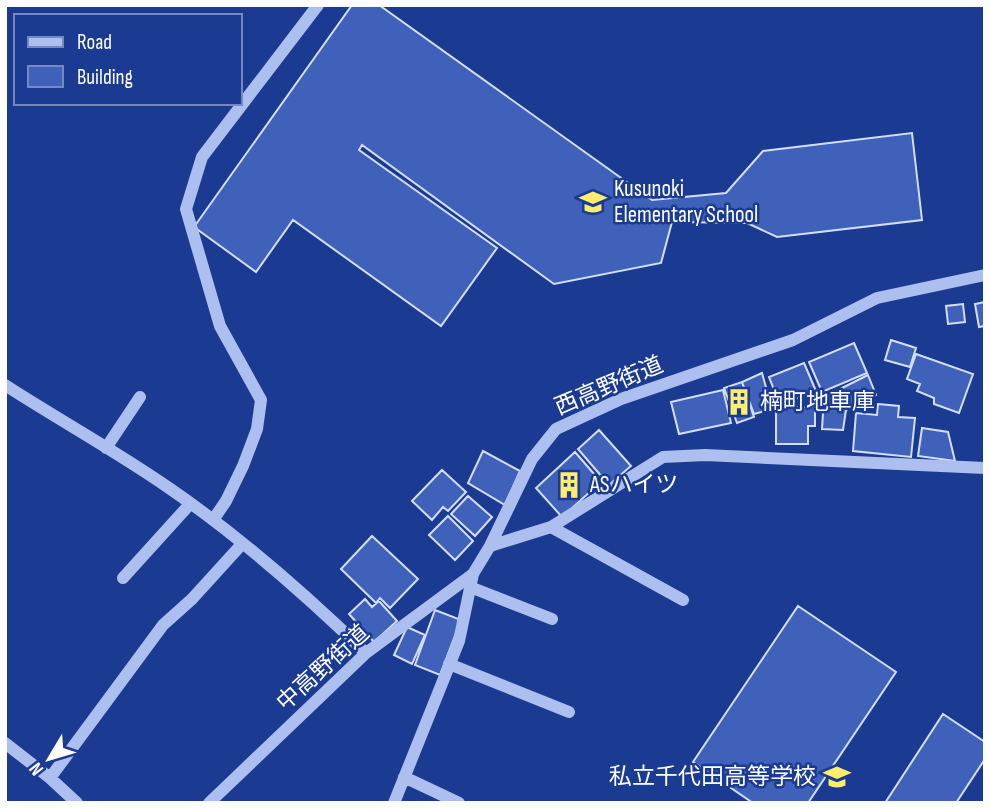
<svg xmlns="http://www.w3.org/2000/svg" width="990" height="808" font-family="'Sofia Sans Condensed','Noto Sans JP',sans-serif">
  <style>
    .building { fill: #4061b9; stroke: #d3defb; stroke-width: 2 }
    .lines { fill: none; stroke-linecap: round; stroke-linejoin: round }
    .minor { stroke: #adbfef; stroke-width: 12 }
    .labels { text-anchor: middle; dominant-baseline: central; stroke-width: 5; stroke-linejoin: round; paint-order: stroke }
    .poi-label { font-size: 23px; fill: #fff; stroke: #1b3b93; text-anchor: start }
    .street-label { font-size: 23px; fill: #fff; stroke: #1b3b93 }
  </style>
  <rect width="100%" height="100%" fill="#1b3b93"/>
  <path class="building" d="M352 5H379L652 200 726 193 763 151 912 133 922 220 777 237 747 223 672 222 661 263 554 284 362 145 359 150 497 248 441 326 293 220 256 272 194 227Z
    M985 302V326L979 327 975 304Z
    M963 304 965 322 948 324 946 306Z
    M891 340 916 348 910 367 885 360Z
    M854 343 867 373 822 392 809 362Z
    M916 354 973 374 959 413 934 404V398L917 391 920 384 907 379Z
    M804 363 816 391 780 405 769 377Z
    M762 373 772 409 754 414 742 382Z
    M868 375 876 395 846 410 843 430 822 429 824 397Z
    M742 382 754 417 737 423 724 388Z
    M723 390 731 423 679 434 671 402Z
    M878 404 899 406 898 417 915 418 911 457 853 451 856 413 877 415Z
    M776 407H815V426H808V444H776Z
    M922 428 948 432 955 461 918 456Z
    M599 430 631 466 609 485 578 449Z
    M483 451 520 471 505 505 468 483Z
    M575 452 601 482 562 517 536 488Z
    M442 470 466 492 448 511 443 507 432 520 412 501Z
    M468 496 492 517 475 536 451 514Z
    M448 516 473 541 455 560 429 535Z
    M372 536 418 579 390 608 380 598 376 603 341 569Z
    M365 599 372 607 379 601 397 621 374 642 349 614Z
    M798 606 896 672 808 803H753L693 762Z
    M435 610 461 620 440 675 415 665Z
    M407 627 425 635 412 664 394 655Z
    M943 714 985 742V759L956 803H885Z"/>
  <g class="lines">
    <path class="minor" d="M5 385C59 420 116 451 169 488 239 536 305 594 366 653
      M106 448 140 397
      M213 520 226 501 243 466 257 429 261 400 220 326 186 209 202 157 318 5
      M551 527 683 600
      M490 546 551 527 663 457 705 455 985 468
      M123 578 190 504
      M470 587 552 619
      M449 664 569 712
      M5 743 50 778 77 803
      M404 777 459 803
      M50 778 163 625 192 599 242 544
      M209 803 366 653 473 574
      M394 803 459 641 473 574 490 546 532 459 556 429 621 399 793 340 877 298 985 275"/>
  </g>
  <defs>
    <symbol id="school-bare" viewBox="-9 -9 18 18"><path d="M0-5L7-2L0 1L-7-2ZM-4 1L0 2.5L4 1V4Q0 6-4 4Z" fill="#ffee6b" stroke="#1b3b93" stroke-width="2.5" paint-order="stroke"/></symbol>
    <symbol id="building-bare" viewBox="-9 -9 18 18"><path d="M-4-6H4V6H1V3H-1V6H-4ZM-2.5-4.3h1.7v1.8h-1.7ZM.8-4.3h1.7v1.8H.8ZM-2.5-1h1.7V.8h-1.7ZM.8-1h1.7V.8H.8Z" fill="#ffee6b" stroke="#1b3b93" stroke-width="2.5" paint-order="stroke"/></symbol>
  </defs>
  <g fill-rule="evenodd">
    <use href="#school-bare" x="574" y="183" width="38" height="38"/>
    <use href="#building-bare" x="720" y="383" width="38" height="38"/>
    <use href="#building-bare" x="550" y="466" width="38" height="38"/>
    <use href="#school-bare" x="818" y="758" width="38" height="38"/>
  </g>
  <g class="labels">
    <g class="poi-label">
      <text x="614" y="189">Kusunoki<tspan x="614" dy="26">Elementary School</tspan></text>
      <text x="760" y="402">楠町地車庫</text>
      <text x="590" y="485">ASハイツ</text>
      <text x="816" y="777" text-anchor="end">私立千代田高等学校</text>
    </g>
    <g class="street-label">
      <text transform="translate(609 386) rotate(-23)">西高野街道</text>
      <text transform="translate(323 668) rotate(-42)">中高野街道</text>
    </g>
  </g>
  <rect width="990" height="808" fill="none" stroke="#ffffff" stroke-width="14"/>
  <rect x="14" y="14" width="228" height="91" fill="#1b3b93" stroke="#7689be" stroke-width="2"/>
  <rect x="28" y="37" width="35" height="10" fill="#adbfef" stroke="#7689be" stroke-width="2"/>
  <text x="77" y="49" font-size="21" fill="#ffffff">Road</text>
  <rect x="28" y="66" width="35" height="21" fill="#4061b9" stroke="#7689be" stroke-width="2"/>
  <text x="77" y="84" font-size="21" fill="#ffffff">Building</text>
  <g transform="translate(49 759) rotate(232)" stroke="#1b3b93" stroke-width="5" paint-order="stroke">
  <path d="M0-5L12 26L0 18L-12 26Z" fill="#ffffff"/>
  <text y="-10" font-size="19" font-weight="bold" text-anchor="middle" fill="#ffffff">N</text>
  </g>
</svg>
